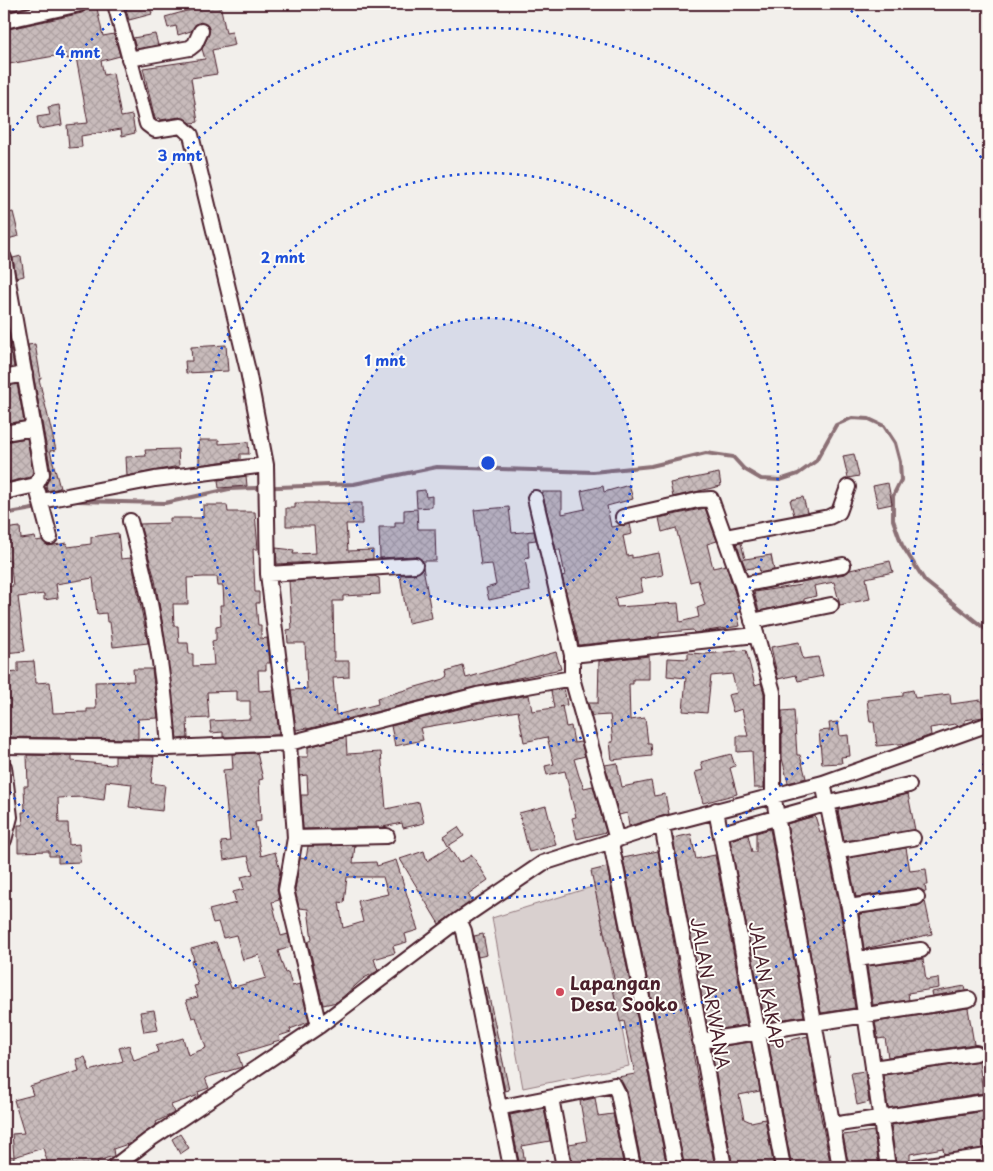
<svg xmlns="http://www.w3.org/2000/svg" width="993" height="1171" font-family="'Playpen Sans',sans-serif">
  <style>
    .green { fill: #d9d0cf; stroke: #92787d }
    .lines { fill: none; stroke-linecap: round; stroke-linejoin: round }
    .stream { stroke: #8b6f75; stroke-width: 4 }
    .building { fill: url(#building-cross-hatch); stroke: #4a1f2b; fill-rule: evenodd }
    .minor-casing { stroke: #4a1f2b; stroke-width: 18 }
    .minor { stroke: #fdfcf7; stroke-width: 14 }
    .ring { fill: none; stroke: #1d4ed8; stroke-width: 2.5; stroke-dasharray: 2.5 5 }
    .poi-dot { fill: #d1495b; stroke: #fdfcf7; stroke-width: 2 }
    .labels { text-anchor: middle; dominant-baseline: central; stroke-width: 4; stroke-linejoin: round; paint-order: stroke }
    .poi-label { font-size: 18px; font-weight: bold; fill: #4a1f2b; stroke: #fdfcf7; text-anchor: start }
    .street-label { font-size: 18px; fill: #4a1f2b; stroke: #fdfcf7 }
    .centre { fill: #1d4ed8; stroke: #fdfcf7; stroke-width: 2.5 }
    .ring-label { font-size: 15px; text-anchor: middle; font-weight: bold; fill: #1d4ed8; stroke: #fdfcf7; stroke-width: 4; stroke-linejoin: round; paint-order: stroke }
  </style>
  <defs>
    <pattern id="building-cross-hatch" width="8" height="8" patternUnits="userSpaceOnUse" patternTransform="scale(1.25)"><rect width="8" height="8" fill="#c8bbbb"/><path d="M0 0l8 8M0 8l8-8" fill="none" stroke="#ada0a1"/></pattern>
  </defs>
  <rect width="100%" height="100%" fill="#f2efeb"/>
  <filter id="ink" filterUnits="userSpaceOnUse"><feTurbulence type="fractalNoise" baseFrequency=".02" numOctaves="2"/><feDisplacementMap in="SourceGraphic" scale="10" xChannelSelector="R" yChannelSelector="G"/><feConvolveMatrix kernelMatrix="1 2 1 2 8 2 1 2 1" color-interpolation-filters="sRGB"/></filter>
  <g filter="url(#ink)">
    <path class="green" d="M595 886 629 1066 523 1088 492 918Z"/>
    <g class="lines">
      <path class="stream" d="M77 501 165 503 229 489 354 484 437 467 593 472 651 466 706 453 733 457 744 469 761 479 780 480 798 474 816 461 836 425 852 418 869 419 884 426 895 443 900 462 901 480 893 496V520L902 545 925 581 989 632
        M4 514 38 508"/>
    </g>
    <path class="building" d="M4 4H41L4 12Z
      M89 4H96L103 36 114 34 120 56 101 61 104 75 113 73 121 117 132 115 135 133 122 136 121 129 81 136 82 147 69 148 67 125 88 123 76 57 67 59 66 54 9 64 4 30 82 13 86 10Z
      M133 4H149L152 14 129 20 125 6Z
      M196 4H220L226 33 232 32 235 45 212 50 217 74 191 78 198 122 191 123 180 117 160 120 159 118 155 119 143 68 205 59 202 49 209 34 208 26 200 22 191 31 178 35 176 26 168 28 165 17 190 10 189 6Z
      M155 34 158 45 136 49 133 38Z
      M59 105 62 125 39 129 37 117 50 115 48 107Z
      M13 212 19 236 4 240V214Z
      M21 256 24 276 16 278 13 258Z
      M35 344 41 379H39L56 450 50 451 60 488 47 491 46 485 51 472 28 345Z
      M226 345 228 371 186 373 185 361H192L191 347Z
      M11 349 14 367 4 369V350Z
      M17 384 24 421 4 424V387Z
      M27 438 33 472 30 477 4 483V442Z
      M199 440H219V444L248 442 249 454H240V459L199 465Z
      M178 449 179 466 127 476 126 457 146 456 145 450Z
      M854 454 859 476 848 478 843 456Z
      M719 473 721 486 673 497 670 483Z
      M246 476 247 486 219 488 218 480Z
      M888 483 892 504 878 507 873 486Z
      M629 485 633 499 607 506 611 527 630 524 632 534 623 536 627 556 632 555V558L659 553 663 575 640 579 643 592 615 598 617 607 678 603 680 622 699 617 697 608 705 605 698 580 690 582 676 528 662 532 659 518 705 508 717 541 707 544 713 568 726 565 741 612 737 613 740 626 694 633 693 630 659 633V637L579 645 562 576 565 575 560 550H556L542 492H562V514L585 509 581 491 603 486 604 492Z
      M425 490 426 497 432 496V507L417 508 416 491Z
      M803 497 807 512 794 515 790 500Z
      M295 503H362V524H346L348 551 373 550V559L277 564 276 548 294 550 293 554 316 553 314 526H286V508H295Z
      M203 505H227L228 512H255L258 549H253L255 592H259V603H256L258 625H261V639L267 638 270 663H266V670H258L259 691 274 690 279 735 223 737V732L211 733 210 721 250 719V701H237V691L207 692 209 718 187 719 188 738 177 739 164 632 155 580 140 524 170 523V518H203ZM203 577H217L218 586H223L224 605H220L221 626 216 627V640L212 641 214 665 193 666V654H189L188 643H179L178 626H174L173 604H188L187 578Z
      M509 507 512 533 534 531 536 540 528 541 529 557 525 558 530 591 489 600 486 588 496 585 492 564 481 565 474 510Z
      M417 509 418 529H435L436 561H423L414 556 380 558 379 527H395V522H404V510Z
      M20 527 21 539 35 537 36 541 42 540 48 546 67 543 68 547 91 544V537L118 533 121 559 131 558 148 643 113 647 110 622H107L106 613 97 614 93 578 56 584 58 598 44 600V594L18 597 25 651 4 653V587L13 586 10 560 4 561V529Z
      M741 543 745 559 771 555 774 570 760 573 759 567 746 569 736 544Z
      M890 561 893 572 866 578 870 599 840 605 834 582 814 586 816 596 804 599V601L759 611 754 592 801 585 800 582 845 574 850 570Z
      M423 567 432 618 408 623 400 575 416 574Z
      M374 576 379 578 380 594 343 596V601H333L334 661H349V677L333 678 336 715 378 704 377 698 444 679 448 676 447 671 463 666 466 678 556 652 561 669 475 687 307 729V728L296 730 291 690 307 689 305 643H288L287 630 292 629 289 581Z
      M799 642 803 659 818 657 823 676 798 681 796 675 778 679 771 647Z
      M746 650 755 685 761 683 764 693V788H754L752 751 737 752V736H748L742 709 733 712 728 695 737 693 732 674 711 676 707 713 683 711 686 678 667 676 668 658 688 659V653L706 654Z
      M649 656V679H633V684H629L630 720 645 718 648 743H651L652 756 612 760 610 742H613L610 715 592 716 588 703H598L599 661Z
      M34 661 36 683 50 682 53 713 87 712V709H96L95 682 134 681 133 669H152L158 718 138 719V739L4 737V689H8L7 673 18 672V662Z
      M564 688 567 705 559 707 562 706 566 727 571 726 574 743 581 742 585 756 574 759 579 776 584 788 593 786 606 832 577 839 572 818 576 817 565 771 547 775 545 766 554 764 547 737 524 742 518 711 420 728 423 740 395 746 391 726 479 704 529 695 532 711 554 708 551 691Z
      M913 690 915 698 950 694 951 704 981 700 983 717 965 720V723L958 726 955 724 930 728 931 735 909 743 877 746 874 722H870L867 700 903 696V692Z
      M794 710 797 755H800L806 778 788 783 782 758V711Z
      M838 722 840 736 848 735 850 756 841 757 842 763 822 764 819 731 830 730 829 723Z
      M346 737 347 754 381 752 386 809 419 802 424 823 403 828 402 823 383 827 303 829 301 795H308L307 775 300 776 299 757H308V747Z
      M257 753 263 779 259 780 261 821 255 822 261 856 275 852 280 871 277 889 279 900 272 902 281 936 288 934 291 947 278 951 285 973 288 972 292 986 300 984 309 1022 290 1029 291 1032 279 1036 280 1040 273 1042 274 1043 238 1054 242 1067 205 1078 209 1088 198 1092 199 1095 171 1105 174 1113 156 1122 157 1124 131 1143 113 1149 114 1156 97 1161 99 1167H49L43 1148 14 1157 13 1167H4L5 1155 14 1157 12 1134 24 1133 14 1100 33 1095 30 1086 79 1071 76 1059 85 1057 90 1071 123 1061 119 1048 129 1045 134 1061 158 1052 156 1046 183 1038 188 1055 206 1048 196 1017 192 1018 186 1000 198 997 194 986 198 985 191 961 194 960 191 949 216 942 231 988 266 978 259 955 243 960 236 935 223 938 218 922 213 923 209 910 236 903 233 892 244 889 241 877 253 874 248 856 224 860 221 842 230 841 223 770 233 769 232 754Z
      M731 754 735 766 730 768 737 794 703 803 695 772 703 770 701 762Z
      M27 755 72 756V761L111 765 115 763V756L154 757 151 783 165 785 162 811 129 807 132 784 106 781 104 800 83 797 58 798 59 823H68L69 845 79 844 80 862 58 863V856H49V851L18 852V825H23L22 812H25L24 786H28Z
      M617 763 622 787 651 781 654 796 665 794 669 814 629 826 627 813 619 815 605 765Z
      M908 794 915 830 844 841 838 810Z
      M546 806 556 845 529 852 519 813Z
      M815 816 820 832H824L840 909 855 1008 821 1013 787 824Z
      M458 827 464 836 448 846 443 837Z
      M770 829 804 1016 765 1022 730 840 748 835 752 852H756V833Z
      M691 834 696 859 715 855 747 1025 708 1031 673 838Z
      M355 845 353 863 376 862 377 866 396 860 418 930 405 934 407 942 393 946 395 953 374 959 378 971 364 978 337 1002 323 1005 308 942 312 940 308 909 299 908 295 890 300 858 306 859 308 846ZM347 877H383L388 894 358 901 363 922 343 928 339 902 344 903Z
      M449 847 459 863 472 855 488 880 468 894 472 901 439 924 400 859 424 851 427 861Z
      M906 848 910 871 926 869 928 885H925L926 892 916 888 856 897 848 858Z
      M658 851 691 1043 715 1167H699L698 1161 684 1164 623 858Z
      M607 867 667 1167H642L627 1091 618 1077 635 1074 624 1021 620 1022 613 989 616 988 591 871Z
      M925 901 932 934 864 949 859 914 918 906Z
      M483 934 487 955 478 957 474 936Z
      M923 959 926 980 938 978 939 988 908 993 909 1000 873 1005 867 966Z
      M965 986 966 991 932 996 931 992Z
      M487 987 509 1090 505 1091 484 988Z
      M968 1008 974 1044 888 1057 885 1038 878 1039 875 1022Z
      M154 1010 158 1030 144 1032 140 1012Z
      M808 1036 819 1107 831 1167H792L769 1045Z
      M751 1042 760 1091 739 1095 744 1119 751 1122 765 1119 774 1167H733L711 1048Z
      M979 1061 983 1093 888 1108 883 1075Z
      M865 1071 869 1102 857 1105 851 1073Z
      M595 1098 598 1116 613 1114 624 1167H573L569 1144 587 1141 580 1101Z
      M544 1108 550 1141 522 1146 526 1167H520L510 1115Z
      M986 1111 989 1148 944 1154 943 1148 910 1154V1160L908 1163 896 1165 891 1125Z
      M874 1131 879 1167H849L843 1135Z
      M180 1134 189 1148 180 1154 172 1139Z"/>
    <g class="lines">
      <defs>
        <path id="minor" d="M115 4 147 124 155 130 181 126 191 135 248 371 266 465 268 574 289 743 295 838 286 890 319 1026
          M4 21 80 4
          M129 59 190 48 195 44 201 31
          M4 258 42 474 36 485 4 492
          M4 378 25 374
          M4 433 34 428
          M38 492 50 537
          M535 498 572 655V678L617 840
          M41 501 155 479 266 465
          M623 517 698 500 711 499 742 585 773 692V794L840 1167
          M130 521C151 594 164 672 169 748
          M725 537 829 517 839 512 848 487
          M268 574 415 565
          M742 585 843 565
          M752 621 831 605
          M572 655 756 635
          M4 746 169 748 289 743 477 695 572 678
          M4 767 10 817 4 840
          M823 783 849 907 888 1167
          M716 810 783 1167
          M662 825 724 1167
          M722 833 829 803 909 785
          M295 838 387 836
          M611 843 676 1167
          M839 851 913 838
          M849 907 917 897
          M459 920 464 931 511 1167
          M857 959 921 950
          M700 1041 969 999
          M873 1068 976 1053
          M551 1098 564 1167
          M498 1108 614 1085 618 1093 633 1167
          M832 1125 985 1102
          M114 1167 149 1140 319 1026 459 920 543 863 662 825 823 783 989 724
          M915 1167 987 1156"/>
      </defs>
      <use href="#minor" class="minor-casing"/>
      <use href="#minor" class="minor"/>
    </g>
  </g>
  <circle cx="488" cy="463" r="145" fill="#1d4ed8" fill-opacity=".12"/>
  <g class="ring">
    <circle cx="488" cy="463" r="145"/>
    <circle cx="488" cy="463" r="290"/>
    <circle cx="488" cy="463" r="435"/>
    <path d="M988 757A580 580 0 0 1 4 783M4 143A580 580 0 0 1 131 6M845 6A580 580 0 0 1 988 169"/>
  </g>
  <circle class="poi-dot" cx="560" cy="992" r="5"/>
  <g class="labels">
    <g class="poi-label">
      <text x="570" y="982">Lapangan<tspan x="570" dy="21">Desa Sooko</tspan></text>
    </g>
    <g class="street-label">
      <text transform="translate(767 985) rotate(80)">JALAN KAKAP</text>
      <text transform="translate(711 993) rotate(80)">JALAN ARWANA</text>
    </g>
  </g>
  <circle cx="488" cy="463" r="8" class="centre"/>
  <g class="ring-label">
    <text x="78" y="58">4 mnt</text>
    <text x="180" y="161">3 mnt</text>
    <text x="283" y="263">2 mnt</text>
    <text x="385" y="366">1 mnt</text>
  </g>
  <rect width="993" height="1171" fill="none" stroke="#fdfcf7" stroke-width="20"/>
  <rect x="10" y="10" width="973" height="1151" fill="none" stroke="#4a1f2b" stroke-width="2" filter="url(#ink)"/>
</svg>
